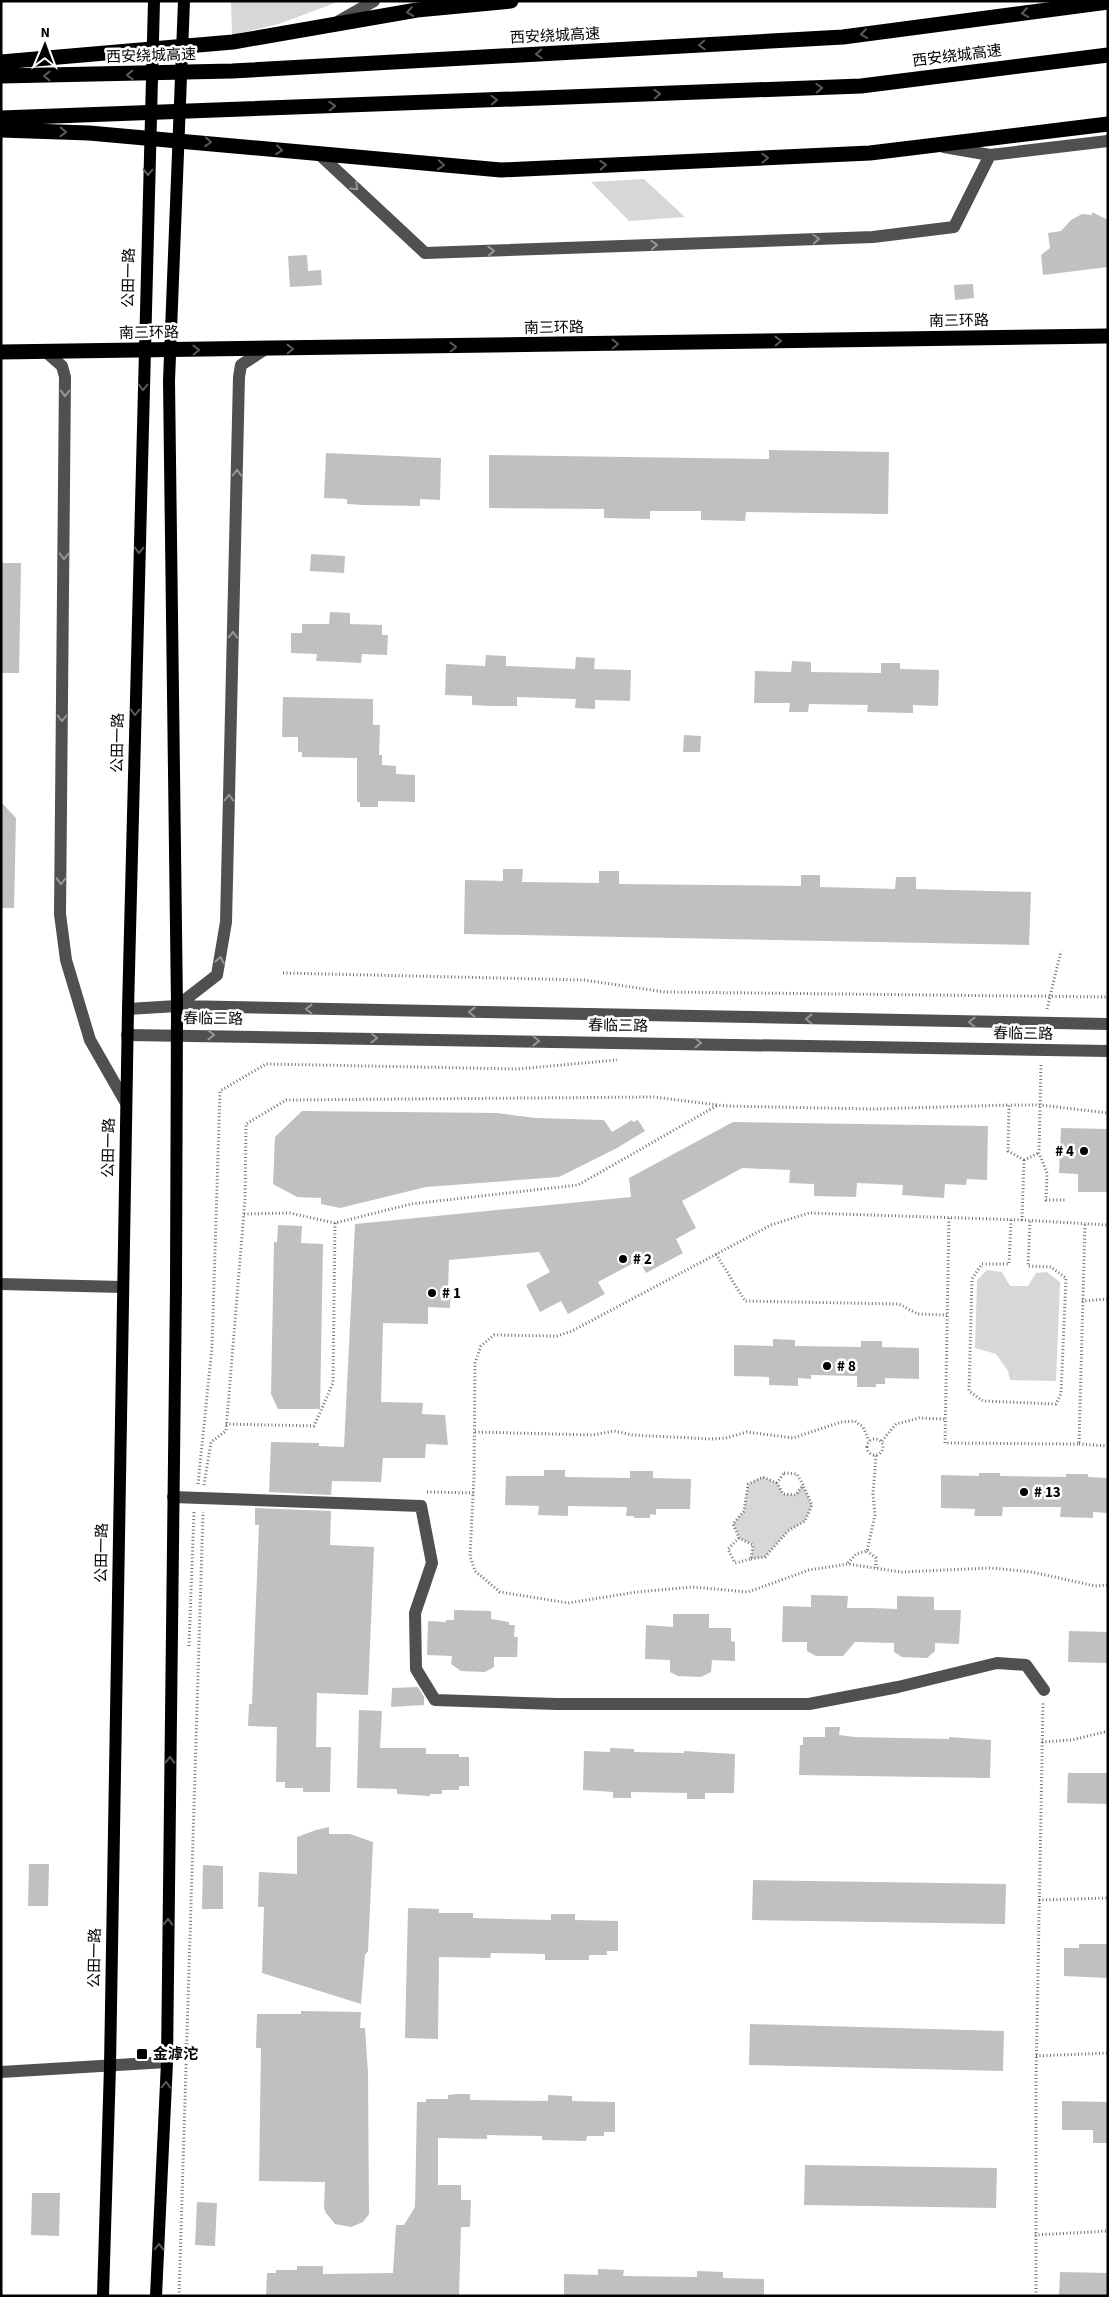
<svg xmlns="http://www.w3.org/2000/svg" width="1109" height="2297" font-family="'Source Sans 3','Noto Sans SC',sans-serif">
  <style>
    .green { fill: #d7d7d7 }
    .building { fill: #c0c0c0 }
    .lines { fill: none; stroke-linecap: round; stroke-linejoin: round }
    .path { stroke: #727272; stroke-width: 3; stroke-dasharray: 1 2.5; stroke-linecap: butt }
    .minor { stroke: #505050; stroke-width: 12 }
    .major { stroke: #000; stroke-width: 12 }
    .highway { stroke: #000; stroke-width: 15 }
    .oneway { stroke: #595959 }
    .oneway2 { stroke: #969696 }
    .poi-dot { fill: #000; stroke: #fff; stroke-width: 2 }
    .labels { text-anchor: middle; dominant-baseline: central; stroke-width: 5; stroke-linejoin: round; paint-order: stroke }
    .street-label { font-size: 15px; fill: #000; stroke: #fff }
    .poi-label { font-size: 15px; font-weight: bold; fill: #000; stroke: #fff; text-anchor: start }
  </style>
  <rect width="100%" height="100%" fill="#fff"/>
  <path class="green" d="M231 1H340L279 24 232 35Z
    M644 179 685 217 629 221 591 182Z
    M987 1270 1002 1272 1010 1286H1028L1036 1273 1047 1272 1060 1282 1056 1381 1010 1380 1008 1371 996 1354 975 1348 977 1280Z
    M763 1477 777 1483 783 1494 796 1495 803 1485 812 1505 805 1521 788 1531 765 1557 751 1559 753 1545 739 1538 733 1524 744 1511 748 1484Z"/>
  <path class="building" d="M1092 212 1108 220V267L1043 275 1041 255 1050 248 1048 233 1061 231 1071 220 1082 214 1092 215Z
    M307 255 308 271 321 270 322 285 290 287 288 256Z
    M973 284 974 298 955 300 954 285Z
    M769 450 889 452 888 514 746 512 745 521 701 520V511H650V519L604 518V509L489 508V455L769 459Z
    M326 453 441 458 440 500 420 499V506L364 505 347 504V499L324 498Z
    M311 554 345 556 344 573 310 571Z
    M1 563H21L19 673H1Z
    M330 612 350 613V624L382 625V635H388L387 655 362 654 361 663 343 662 316 661 317 654 291 653V633H302V624H329Z
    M486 655 506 656V666L575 669 576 657 595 658 594 669 631 670 630 701 595 700V709L575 708 576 699 517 697V706H490L472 705V696L445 695 446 664 485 666Z
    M792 661 811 662V672L881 673V663H900V669L939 670 938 706 913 705V713L867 712 868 705 809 704 808 712H789L790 703H754L755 671 791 672Z
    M283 697 373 699V725H380L379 755H382V765L396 766V774L415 775V802L378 801V807H360V802H357V758L302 757V752H298V737H282Z
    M684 735 701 736 700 752H683Z
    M1 802 16 818 14 908H1Z
    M503 869H523L522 882 599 883V871H619V884L801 886V875H820V887L895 889 896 877H916V889L1031 892 1029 945 464 934 465 880 503 881Z
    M302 1111 497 1113 536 1118 604 1120 612 1132 632 1120 633 1122 638 1120 645 1131 617 1148 559 1177 426 1187 340 1208 321 1204V1198L297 1197 273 1184 275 1137Z
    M733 1122 988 1126 987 1180 967 1179 966 1185 945 1184 944 1198 902 1195 903 1185 857 1183 856 1197 814 1196V1184L789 1183 790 1170 742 1168 682 1201 696 1228 676 1239 683 1253 646 1273 639 1260 598 1282 605 1294 568 1314 561 1301 540 1312 526 1285 550 1272 539 1252 449 1260 448 1291H451L450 1308 428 1307V1324L383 1323 381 1402 423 1403 422 1414 445 1415 448 1445 426 1444 425 1458H383L381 1482 332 1481 331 1495 269 1492 271 1442 319 1443V1446L344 1447 355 1224 631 1197 629 1178Z
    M1061 1128 1108 1129V1192H1078V1174L1059 1173Z
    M278 1225 302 1226 301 1243 323 1244 320 1409H278L271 1394 274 1242H277Z
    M773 1339 795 1340V1346L861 1347V1341H882V1347L919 1348V1379L885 1378V1384H876V1387H857V1376L811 1375V1379L798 1378V1386L769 1385V1377L734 1376V1345L773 1346Z
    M544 1470H565V1477L630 1478V1471H653V1478L691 1479 690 1509H656V1515L650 1514V1518H634V1516H626L627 1507 568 1506V1516L538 1515 539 1506 505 1505 506 1476H544Z
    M979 1473H1000V1476L1066 1477V1474H1088V1477L1108 1478V1513L1093 1512V1518L1060 1517 1061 1507H1003L1002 1516H974L975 1509 941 1508V1475L979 1476Z
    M255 1508 331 1511 330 1545 374 1547 368 1695 317 1693 316 1747H331L330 1792H303V1788H285V1782H276L277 1727 248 1726 249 1704H252L259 1525H255Z
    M811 1595 848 1596 847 1608H872L897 1609V1596L934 1597V1610H961L959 1644 935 1643V1651L927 1658 902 1657 894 1652V1643L855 1642 843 1656H816L807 1651V1642H782L783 1606 811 1607Z
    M454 1610 491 1611V1619L509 1622V1625H515L514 1637H518L517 1657H494V1667L485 1672 461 1671 451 1664 452 1656 427 1655 428 1621 446 1622V1620H454Z
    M673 1614H709V1628H731V1641L735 1642V1661L712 1660 711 1672 701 1677 678 1676 670 1672V1660L645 1659 646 1625 673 1627Z
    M1069 1631 1108 1632V1663L1068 1662Z
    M418 1687 424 1697V1705L391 1707 392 1688Z
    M359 1710 382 1711 380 1748H426V1754H459V1757H469V1786H459V1790H442V1794H430V1796L397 1794V1789L357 1788Z
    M825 1727H840L839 1735 854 1737 949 1739V1737L991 1740 990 1778 799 1775 800 1745H803V1737H825Z
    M610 1748 634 1749V1752L684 1753V1751L735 1754 734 1793H705V1799H687V1793L631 1792V1798H613V1792L583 1790 584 1751 610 1752Z
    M1068 1773H1108V1804L1067 1803Z
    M329 1827V1834H350L373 1842 368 1951 365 1955 361 2004 262 1973 264 1907H258L259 1872 297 1874V1837L316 1830Z
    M29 1864H49L48 1906H28Z
    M203 1865 223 1866V1909H202Z
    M753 1880 1006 1884 1005 1924 752 1920Z
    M408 1908 439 1909V1913H473V1918L551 1920V1914H575V1920L618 1921V1951H607V1955H589V1960H545V1954L491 1953 490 1958 439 1957 438 2039 405 2038Z
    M1079 1944H1108V1978L1064 1976V1948H1079Z
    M301 2011 361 2012 360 2028H365L368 2072 369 2214 363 2222 351 2227 335 2224 326 2213 324 2208 325 2182 259 2181 261 2048H256L257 2014H301Z
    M750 2024 1004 2031 1003 2071 749 2065Z
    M457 2094H470V2100L548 2101V2095L572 2096V2101L615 2102V2132H604V2136H587L586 2141 542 2140V2136L487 2135V2139L438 2138V2185H461V2200H471L470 2227H461L459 2296H266L267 2273H276V2270H297V2266H323V2274L393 2273 396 2225H404L415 2207 417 2102H426V2099H448V2095Z
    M1062 2101 1108 2102V2143H1093V2130H1062Z
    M805 2165 997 2168 996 2208 804 2205Z
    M32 2193H60L59 2236 31 2235Z
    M197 2202 217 2203 215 2246 195 2245Z
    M598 2269 624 2270 623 2276 697 2277V2271L723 2272V2278L764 2279V2296H564V2274L598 2275Z
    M1060 2272 1108 2273V2296H1059Z"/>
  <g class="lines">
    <path class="path" d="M283 973 584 980 665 992 1108 997
      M1047 1009 1061 951
      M1041 1065 1039 1153 1047 1173 1046 1200H1065
      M1024 1160 1008 1151 1009 1105H1040L1108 1113
      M1024 1160 1022 1220 1108 1225
      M1024 1160 1039 1153
      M244 1214 290 1213 335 1223 411 1204 578 1185 718 1105
      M949 1218 945 1443 1079 1444 1085 1224
      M1011 1220 1009 1264H982L972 1279 969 1391 983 1401 1056 1404 1061 1394 1066 1278 1051 1267 1028 1266 1030 1221
      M1022 1220 809 1213 771 1225 572 1331 557 1336 494 1335 481 1346 475 1363 474 1477 470 1556 475 1571 500 1592 568 1603 637 1592 692 1587 748 1592 809 1570 848 1564 901 1572 991 1568 1032 1572 1095 1586 1108 1585
      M716 1254 745 1301 899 1304 918 1314 947 1315
      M1082 1301 1108 1299
      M226 1424 314 1426 333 1383 335 1223
      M475 1432 593 1435 614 1431 633 1435 711 1439 726 1438 747 1432 793 1438 841 1422 855 1421 863 1427 869 1441
      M867 1447a8 8 0 1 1 16 0a8 8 0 1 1-16 0Z
      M882 1441 896 1424 919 1418 945 1419
      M1079 1444 1108 1446
      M784 1473 797 1474 803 1485 796 1495 783 1494 777 1483Z
      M198 1484 212 1347 220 1091 266 1064 518 1069 617 1060
      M204 1485 211 1442 226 1431 245 1199 246 1124 286 1100 654 1097 726 1106 873 1109 1009 1105
      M427 1492 474 1493
      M739 1538 728 1549 735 1563 751 1559 753 1545 739 1538 733 1524 744 1511 748 1484 763 1477 777 1483
      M867 1551 876 1558V1568
      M751 1559 765 1557 788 1531 805 1521 812 1505 803 1485
      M848 1563 856 1554 867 1551 875 1515 873 1494 876 1455
      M189 1646 194 1512
      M1042 1742 1072 1740 1104 1732 1108 1733
      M1039 1900 1108 1898
      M1036 2056 1108 2053
      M1035 2235 1108 2231
      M179 2296 203 1512
      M1036 2296V2080L1043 1703"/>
    <path class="minor" d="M339 21 374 1
      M944 147 990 155
      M319 154 425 253 873 237 954 227 990 155 1108 141
      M46 352 62 366 65 377 60 914 66 960 90 1040 126 1103
      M177 1006 217 975 226 922 239 377 241 365 264 350
      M128 1009 177 1006 1108 1024
      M127 1035 1108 1051
      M1 1284 122 1287
      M173 1497 421 1506 432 1563 415 1613 416 1669 435 1700 557 1704H809L898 1687 997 1663 1026 1665 1044 1690
      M1 2072 167 2062"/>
    <path class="major" d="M103 2296 110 2066 128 1009 154 1
      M156 2296 167 2062 176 1287 177 1006 169 381 184 1"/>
    <path class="highway" d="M1 62 233 42 417 10 511 1
      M1 76 232 71 843 37 1108 2
      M1 118 861 86 1108 55
      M1 130 89 133 501 170 870 153 1108 124
      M1 352 1108 336"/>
  </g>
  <defs><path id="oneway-chevron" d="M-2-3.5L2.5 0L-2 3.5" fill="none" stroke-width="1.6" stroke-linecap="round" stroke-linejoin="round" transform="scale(1.25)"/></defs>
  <g class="oneway">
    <use href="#oneway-chevron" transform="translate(410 12) rotate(171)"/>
    <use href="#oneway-chevron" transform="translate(1025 13) rotate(172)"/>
    <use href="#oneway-chevron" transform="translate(864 34) rotate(172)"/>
    <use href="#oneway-chevron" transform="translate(702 45) rotate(177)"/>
    <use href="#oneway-chevron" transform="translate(539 54) rotate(177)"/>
    <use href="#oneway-chevron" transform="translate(130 75) rotate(178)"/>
    <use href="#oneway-chevron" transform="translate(47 76) rotate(180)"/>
    <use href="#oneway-chevron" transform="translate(819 88) rotate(-2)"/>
    <use href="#oneway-chevron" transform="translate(657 94) rotate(-2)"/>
    <use href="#oneway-chevron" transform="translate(494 100) rotate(-2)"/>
    <use href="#oneway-chevron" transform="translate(332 106) rotate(-2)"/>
    <use href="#oneway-chevron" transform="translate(63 132) rotate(2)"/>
    <use href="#oneway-chevron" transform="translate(208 142) rotate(5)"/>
    <use href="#oneway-chevron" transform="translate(279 150) rotate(7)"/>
    <use href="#oneway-chevron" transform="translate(765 158) rotate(-3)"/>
    <use href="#oneway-chevron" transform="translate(441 165) rotate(5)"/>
    <use href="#oneway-chevron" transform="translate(603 165) rotate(-3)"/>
    <use href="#oneway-chevron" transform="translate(148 172) rotate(91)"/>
    <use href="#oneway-chevron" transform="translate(778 341) rotate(-1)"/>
    <use href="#oneway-chevron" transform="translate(615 344) rotate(-1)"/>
    <use href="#oneway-chevron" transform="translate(453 347) rotate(-1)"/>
    <use href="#oneway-chevron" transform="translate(290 349) rotate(-1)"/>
    <use href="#oneway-chevron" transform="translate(196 350) rotate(-1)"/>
    <use href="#oneway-chevron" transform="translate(143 387) rotate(91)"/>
    <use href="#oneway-chevron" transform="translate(139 550) rotate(91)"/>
    <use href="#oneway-chevron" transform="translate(135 712) rotate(91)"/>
    <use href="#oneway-chevron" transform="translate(170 1760) rotate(-89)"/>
    <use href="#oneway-chevron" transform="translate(168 1922) rotate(-89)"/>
    <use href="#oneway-chevron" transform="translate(166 2085) rotate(-88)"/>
    <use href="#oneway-chevron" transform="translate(159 2247) rotate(-88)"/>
  </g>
  <g class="oneway2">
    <use href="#oneway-chevron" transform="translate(355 187) rotate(43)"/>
    <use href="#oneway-chevron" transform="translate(816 239) rotate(-2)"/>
    <use href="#oneway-chevron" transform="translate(654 245) rotate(-2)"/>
    <use href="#oneway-chevron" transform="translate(491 251) rotate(-2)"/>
    <use href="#oneway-chevron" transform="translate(65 393) rotate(91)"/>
    <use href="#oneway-chevron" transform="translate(237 473) rotate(-89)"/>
    <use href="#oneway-chevron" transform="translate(64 556) rotate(91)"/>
    <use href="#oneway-chevron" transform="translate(233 635) rotate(-89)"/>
    <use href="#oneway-chevron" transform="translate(62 718) rotate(91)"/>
    <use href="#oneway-chevron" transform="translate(229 798) rotate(-89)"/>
    <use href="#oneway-chevron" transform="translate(61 881) rotate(91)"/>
    <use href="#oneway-chevron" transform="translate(220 960) rotate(-80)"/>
    <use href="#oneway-chevron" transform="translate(309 1009) rotate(-179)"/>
    <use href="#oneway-chevron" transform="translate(472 1012) rotate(-179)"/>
    <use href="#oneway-chevron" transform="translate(809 1019) rotate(-179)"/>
    <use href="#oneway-chevron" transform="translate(972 1022) rotate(-179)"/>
    <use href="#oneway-chevron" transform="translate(211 1035) rotate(1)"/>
    <use href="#oneway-chevron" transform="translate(374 1038) rotate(1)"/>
    <use href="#oneway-chevron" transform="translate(536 1041) rotate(1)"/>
    <use href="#oneway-chevron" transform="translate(698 1043) rotate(1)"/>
  </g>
  <g class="poi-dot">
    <circle cx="1084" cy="1151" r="5"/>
    <circle cx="623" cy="1259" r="5"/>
    <circle cx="432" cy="1293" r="5"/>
    <circle cx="827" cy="1366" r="5"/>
    <circle cx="1024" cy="1492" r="5"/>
    <rect x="136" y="2048" width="12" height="12" rx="2.5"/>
  </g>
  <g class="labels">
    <g class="street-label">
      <text transform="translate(555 36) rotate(-3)">西安绕城高速</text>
      <text transform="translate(151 56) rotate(-2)">西安绕城高速</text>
      <text transform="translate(957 56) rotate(-7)">西安绕城高速</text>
      <text transform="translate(129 278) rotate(-89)">公田一路</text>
      <text transform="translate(959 321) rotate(-1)">南三环路</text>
      <text transform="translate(554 328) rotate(-1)">南三环路</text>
      <text transform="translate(149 333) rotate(-1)">南三环路</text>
      <text transform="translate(118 743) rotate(-89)">公田一路</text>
      <text transform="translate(213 1019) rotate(1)">春临三路</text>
      <text transform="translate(618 1026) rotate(1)">春临三路</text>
      <text transform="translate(1023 1034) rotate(1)">春临三路</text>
      <text transform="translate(109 1148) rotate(-89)">公田一路</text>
      <text transform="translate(102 1553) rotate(-89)">公田一路</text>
      <text transform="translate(95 1958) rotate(-89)">公田一路</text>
    </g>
    <g class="poi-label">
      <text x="1074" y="1151" text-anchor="end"># 4</text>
      <text x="633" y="1259"># 2</text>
      <text x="442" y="1293"># 1</text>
      <text x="837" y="1366"># 8</text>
      <text x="1034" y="1492"># 13</text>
      <text x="153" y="2054">金滹沱</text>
    </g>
  </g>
  <rect width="1109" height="2297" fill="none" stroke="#000000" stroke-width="5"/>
  <g transform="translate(45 45) rotate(1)" stroke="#ffffff" stroke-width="4" paint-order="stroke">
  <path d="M0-4L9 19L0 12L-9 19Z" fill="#000000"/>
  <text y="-8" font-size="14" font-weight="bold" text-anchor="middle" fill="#000000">N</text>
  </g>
</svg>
